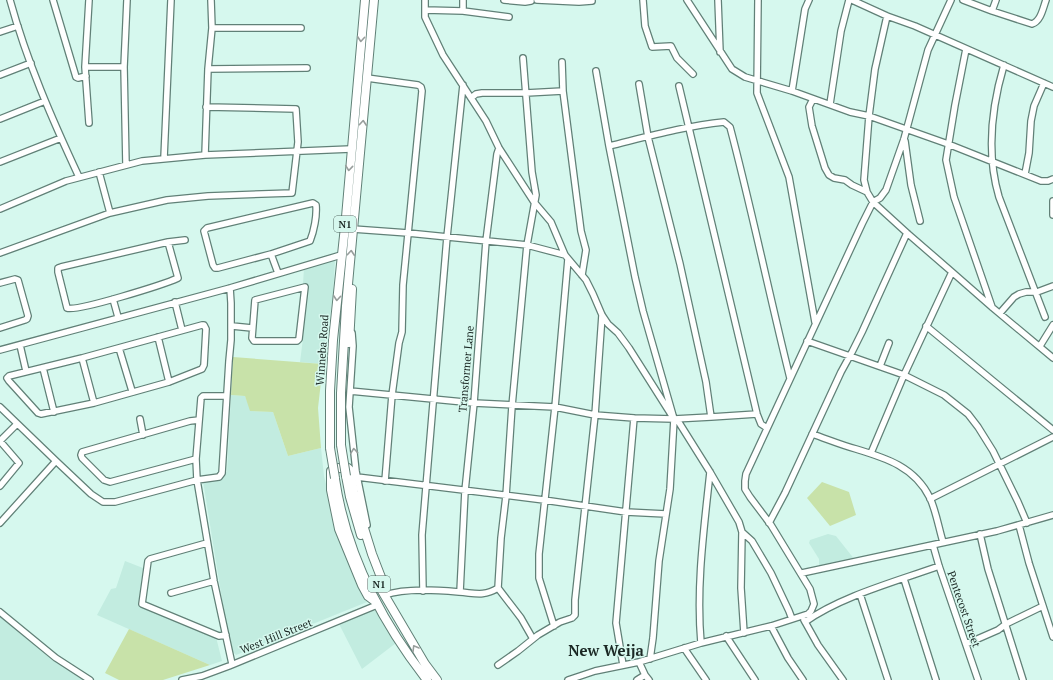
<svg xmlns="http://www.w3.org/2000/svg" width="1053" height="680" font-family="'PT Serif',serif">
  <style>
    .built { fill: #c2ece0 }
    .green { fill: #c8e2a9 }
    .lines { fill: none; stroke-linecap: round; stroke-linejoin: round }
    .minor-casing { stroke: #618077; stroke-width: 8 }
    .highway-casing { stroke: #618077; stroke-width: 10 }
    .minor { stroke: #fff; stroke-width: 5.5 }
    .highway { stroke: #fff; stroke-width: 8 }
    .highway-bridge-casing { stroke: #618077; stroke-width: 10; stroke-linecap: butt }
    .highway-bridge { stroke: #fff; stroke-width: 8 }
    .oneway { stroke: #989e9c }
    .labels { text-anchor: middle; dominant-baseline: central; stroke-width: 3; stroke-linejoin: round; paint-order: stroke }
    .shield { fill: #d6f8ee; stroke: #536661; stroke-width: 1 }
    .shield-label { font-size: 10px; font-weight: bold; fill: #1b2824 }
    .street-label { font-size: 11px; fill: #1b2824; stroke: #d6f8ee }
    .district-label { font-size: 15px; font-weight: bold; fill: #1b2824; stroke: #d6f8ee }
  </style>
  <rect width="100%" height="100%" fill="#d6f8ee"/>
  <path class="built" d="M335 260 333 295 323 364 300 362 309 291 307 285 303 284 304 268Z
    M231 395 245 396 251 411 273 412 288 456 321 448 324 476 334 516 351 563 367 602 236 655 230 649 203 481 227 472Z
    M828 534 836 536 855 560 819 568V559L809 543 810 540Z
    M125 561 143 568 139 603 216 637 222 661 210 665 97 615 111 589 116 588Z
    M371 610 376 611 396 643 362 669 339 624Z
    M0 616 47 654 84 680H0Z"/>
  <path class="green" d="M233 357 323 364 318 408 321 448 288 456 273 412 250 411 245 396 231 395Z
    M822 482 849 492 856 515 830 526 807 498Z
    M129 629 210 665 163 680H119L105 673Z"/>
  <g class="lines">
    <defs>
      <path id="minor" d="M10 0C27 62 52 119 79 177
        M53 0 76 77 78 78 86 76
        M89 0 85 67 89 123
        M425 0V17L443 55 486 121 499 148 534 202 551 222 565 255 586 280 593 294 602 315 608 324 618 333 629 348 674 419 678 421 710 472 739 522 742 532 752 541 771 573 789 611 792 619
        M463 0V11L509 17
        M504 0 525 2 531 1
        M537 0 579 2 592 1
        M643 0 645 26 652 47 671 46 677 58 693 74
        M687 0 732 69 745 77 792 91 850 112 869 116 948 144 1041 181H1048L1053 179
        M718 0 720 52
        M758 0 757 93 789 177 815 322
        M852 0 887 16 915 26 1053 87
        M963 0 992 11 1032 24C1041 21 1043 8 1046 0
        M425 10 463 11
        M992 11 996 0
        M887 16 875 69 869 116 864 180 867 192 873 202 907 233 952 272 993 308 1053 358
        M212 28H301
        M0 32 18 26
        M966 49 955 105 946 160 954 197 992 307
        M523 58 532 172 536 195 527 245 512 406 506 496 501 538 498 588 521 618 533 639
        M562 62 563 91 581 231 586 250 582 275
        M1004 65C991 109 986 153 999 197L1045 317
        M85 67H124
        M208 69 307 68
        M596 71 609 146 635 277 643 311 674 419 670 489 659 561 653 638 650 659
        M0 75 31 63
        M367 78 418 85 421 87 422 91 403 285 402 332 399 343 392 395 385 481
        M639 84 648 137 680 264 706 382 711 417 757 414
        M679 86 757 414 761 424 767 428
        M792 91 805 9 809 0
        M471 98 476 94 482 93H526L563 91
        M813 99 809 107 812 126 825 168 829 175 834 178 845 180 852 185 867 192
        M830 104 841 31 849 0
        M0 119 45 101
        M905 141 911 185 920 221
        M609 146C646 137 685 126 724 122L730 127C752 210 769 294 790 378
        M205 155 208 69 212 28 211 0
        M164 158 171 0
        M0 162 61 138
        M126 165 124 67 127 0
        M99 172 110 213
        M1025 174 1029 153 1031 121 1034 106 1044 83
        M1053 201V215
        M313 203 316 205C317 216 314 231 310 241L271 254 218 268H215L213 265 204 231 207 228Z
        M0 209 66 181 142 161 205 155 351 149
        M353 229 408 233 527 245 565 255
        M168 242 178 278C165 284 77 312 67 308L58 272V268L61 267 168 242 185 240
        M0 253 110 213 167 200 208 196 292 193 298 142 296 109 206 107
        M271 254 278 273
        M0 283 15 279 18 280 28 316 27 319 25 320 0 328
        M305 287 299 339 297 341H254L252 338 255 300Z
        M113 299 118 317
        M175 302 182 330
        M1000 313 1014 297 1019 294 1026 292H1037L1053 286
        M202 325H204L206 329 204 365 202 369 169 382 94 403 41 414 38 413 9 381 7 378 9 376 82 358Z
        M232 326 252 328
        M926 326 1053 430
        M352 333 353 346 349 407 356 471 367 525
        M158 337 169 382
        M807 341 904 375 944 395 968 414 978 427 993 451 1018 502 1027 523
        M20 345 26 371
        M1040 346 1053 325
        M119 348 132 391
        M0 350 230 288 341 255
        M82 358 94 403
        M880 366 889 343
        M43 368 54 412
        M350 391 474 403 555 407 595 415 634 418 674 419 711 417
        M226 396H203L201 398 196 459 197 480 214 581 232 664
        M0 407 56 461 91 494 103 502H115L197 480 219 477 222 473 229 361 231 340V303L230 288
        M140 419 143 435
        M812 434C827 439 841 445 856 449 886 458 915 467 930 498 936 511 939 529 943 542
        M0 441 19 463 0 486
        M0 441 17 424
        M871 453 904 375 952 272
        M196 459 110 482 104 480 82 458 81 455 82 452 190 421 199 420
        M357 477 544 500 626 512 666 514
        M930 499 1053 437
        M0 523 56 461
        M769 523 785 493 841 372 852 352 862 332 907 233
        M1019 525 1029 563 1053 637
        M742 532 741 588 744 633
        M980 534 988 569 1023 680
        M207 543 150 559 148 561 142 604 219 636 226 635
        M933 545 939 566 978 680
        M802 573 997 531 1053 515
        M904 579 936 680
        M423 591 422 535 426 487 447 237 463 85
        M460 592 465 491 474 403 486 241 497 154 499 148
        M171 593 214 581
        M860 594 888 680
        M384 595C408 588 435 590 459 592 475 593 483 597 498 588
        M0 612 56 658 90 680
        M804 620 818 645 843 680
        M805 622C841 596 898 581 939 566
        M554 626 539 578V554L555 407 568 259
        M771 626 788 658 803 680
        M726 636 755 680
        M701 643C696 586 704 529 710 472
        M966 644 998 630 1006 624 1043 606
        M684 648 706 680
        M639 662 645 675 649 680
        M498 665 518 651 538 635 560 622 572 618 575 615V600L595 415 602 315
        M623 665 616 623 634 418
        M182 680 202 676 229 666 377 605
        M568 680 595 671 639 662 701 643 771 626 808 614 811 611 814 604 810 589 771 525 750 497 745 489V481L746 474 862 224 873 202 880 198 886 190 904 139 928 50 951 0
        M637 680 645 675"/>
      <path id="highway" d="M349 343 352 289
        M341 445V393L346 306 374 0
        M330 448V391L333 340 346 217 365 0
        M346 476 350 497 361 535
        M335 479C346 553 381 621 427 680
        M382 591 425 664 437 680
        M376 602 368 596 362 585 339 529 331 490V471L339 468H348L350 470 354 492 363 525 372 554 384 585V594"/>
    </defs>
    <use href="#minor" class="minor-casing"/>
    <use href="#highway" class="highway-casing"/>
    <use href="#minor" class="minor"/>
    <use href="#highway" class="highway"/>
    <defs>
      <path id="highway-bridge" d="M341 445 346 476
        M330 448 335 478"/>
    </defs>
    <use href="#highway-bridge" class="highway-bridge-casing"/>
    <use href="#highway-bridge" class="highway-bridge"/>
  </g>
  <defs><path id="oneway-chevron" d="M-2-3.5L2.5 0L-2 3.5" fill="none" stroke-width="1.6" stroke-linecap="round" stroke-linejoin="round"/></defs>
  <g class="oneway">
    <use href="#oneway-chevron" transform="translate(361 39) rotate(95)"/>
    <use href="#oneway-chevron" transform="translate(363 123) rotate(-85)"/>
    <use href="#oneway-chevron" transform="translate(349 168) rotate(96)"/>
    <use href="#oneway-chevron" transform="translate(351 253) rotate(-85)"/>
    <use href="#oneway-chevron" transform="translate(337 298) rotate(95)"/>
    <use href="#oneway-chevron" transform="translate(354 451) rotate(-96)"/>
    <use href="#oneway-chevron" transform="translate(415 648) rotate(-121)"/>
  </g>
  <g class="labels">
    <g class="shield">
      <rect x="334" y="216" width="22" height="16" rx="3"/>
      <rect x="368" y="576" width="22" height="16" rx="3"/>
    </g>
    <g class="shield-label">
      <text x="345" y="224">N1</text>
      <text x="379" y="584">N1</text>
    </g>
    <g class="street-label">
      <text transform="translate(322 350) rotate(-86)">Winneba Road</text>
      <text transform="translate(466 369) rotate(-85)">Transformer Lane</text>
      <text transform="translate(964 609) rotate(71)">Pentecost Street</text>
      <text transform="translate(276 636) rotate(-22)">West Hill Street</text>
    </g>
    <g class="district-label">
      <text x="606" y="650">New Weija</text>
    </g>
  </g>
</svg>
